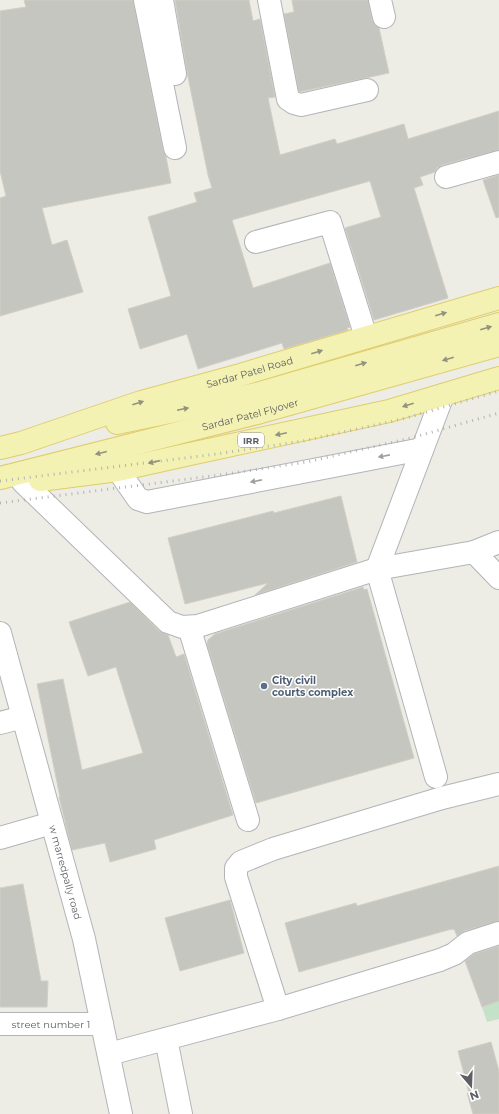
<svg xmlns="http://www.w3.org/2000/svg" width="499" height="1114" font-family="Montserrat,sans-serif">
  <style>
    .green { fill: #c5e1c8 }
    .building { fill: #c6c6c0; stroke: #d1cfc4 }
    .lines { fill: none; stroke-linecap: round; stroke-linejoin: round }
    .minor-casing { stroke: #b2b4b8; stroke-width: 24 }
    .major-casing { stroke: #dfcd6c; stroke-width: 24 }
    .minor { stroke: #fff; stroke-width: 22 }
    .major { stroke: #f4f2b3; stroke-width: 22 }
    .rail { stroke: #b3b3b4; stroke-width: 3; stroke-dasharray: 1 5; stroke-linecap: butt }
    .oneway { fill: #92927f }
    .oneway2 { fill: #9e9fa1 }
    .service-dot { fill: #5c6f8a; stroke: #fff; stroke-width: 1.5 }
    .labels { text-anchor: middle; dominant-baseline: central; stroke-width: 3; stroke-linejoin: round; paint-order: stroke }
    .shield { fill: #fff; stroke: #8e8f92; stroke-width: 1 }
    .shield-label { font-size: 9px; font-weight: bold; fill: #5d5f63 }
    .street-label { font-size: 10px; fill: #5d5f63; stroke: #fff }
    .service-label { font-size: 10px; font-weight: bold; fill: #4e5e75; stroke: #fff; text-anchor: start }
  </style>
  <rect width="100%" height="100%" fill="#edece5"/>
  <path class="green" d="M499 1001V1019L487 1022 482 1007Z"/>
  <path class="building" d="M24 0H133L163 150 166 157 171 183 42 208 52 245 67 240 83 292 0 316V198L6 196 0 171V11L26 7Z
    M175 0H249L253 21 260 19 275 97 268 98 280 155 335 139 337 144 404 124 408 139 499 111V150L442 165 437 168 435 172 420 177 423 185 414 188 448 298 374 320 345 228 381 217 370 181 232 220 253 288 330 263 350 327 347 328 348 330 284 349 282 343 198 369 187 334 140 349 128 309 171 296 148 217 197 202 194 193 212 188 208 175 187 72Z
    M292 0H368L372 20 375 25 379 28 389 73 299 92 284 14 294 12Z
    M499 175V217L496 218 483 180Z
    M341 496 357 562 255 595 268 583 185 604 168 538 273 511 274 513Z
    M363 587 364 590 367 589 414 758 256 803 207 644 208 640 215 634Z
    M130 602 159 631 168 635 176 657 184 654 233 815 154 840 156 849 110 862 105 843 72 850 59 797H60L37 684 63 679 82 770 143 753 116 667 88 676 69 622Z
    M499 866V921L464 931 457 936 454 929 448 930 299 972 285 923 356 903 357 906Z
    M23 884 41 981H48L47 1007H0V888Z
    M230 900 244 953 180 971 165 918Z
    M499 946V1001L482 1007 465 961 474 954Z
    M491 1042 499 1071V1114H473L467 1093H469L458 1051Z"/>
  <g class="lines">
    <defs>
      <g id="minor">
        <path d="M145 0 175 148"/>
        <path d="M162 0 175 74"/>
        <path d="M269 0 288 99 294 103 301 105 367 90"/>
        <path d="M380 0 384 17"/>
        <path d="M446 177 499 162"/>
        <path d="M256 242 330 222 366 337"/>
        <path d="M118 470 138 499 147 502 422 449"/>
        <path d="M23 482 168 622 182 627 198 626 377 569 436 777"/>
        <path d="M474 552 499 542"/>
        <path d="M377 569 443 395"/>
        <path d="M377 569 474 552 499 578"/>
        <path d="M189 627 248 820"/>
        <path id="s1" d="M0 633 84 939 121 1114"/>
        <path d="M0 723 23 717"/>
        <path d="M0 838 52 823"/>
        <path d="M278 1009 236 877V868L241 862 273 849 442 798 499 784"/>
        <path id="s2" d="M0 1024H102"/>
        <path d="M166 1039 181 1114"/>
        <path d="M109 1054 278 1009 440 960 454 954 468 943 499 933"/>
      </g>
      <g id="major">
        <path d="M117 423 256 394 499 324"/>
        <path id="s3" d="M0 448 21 443 141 402 240 375 499 298"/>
        <path id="s4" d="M0 478 261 412 499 345"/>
        <path d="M40 480 118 470 190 454 389 411 499 378"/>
      </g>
    </defs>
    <use href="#minor" class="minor-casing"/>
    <use href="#major" class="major-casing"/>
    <use href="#minor" class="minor"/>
    <use href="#major" class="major"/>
    <path class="rail" d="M0 481 209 455 303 441 406 418 499 391
      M0 503 212 476 307 462 411 438 499 413"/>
  </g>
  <defs><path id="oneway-solid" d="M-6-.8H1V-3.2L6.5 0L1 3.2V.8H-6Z"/></defs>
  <g class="oneway">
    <use href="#oneway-solid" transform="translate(441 314) rotate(-16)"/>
    <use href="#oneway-solid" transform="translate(486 328) rotate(-16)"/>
    <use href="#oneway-solid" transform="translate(317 352) rotate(-17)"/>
    <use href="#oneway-solid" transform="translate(448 359) rotate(164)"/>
    <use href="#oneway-solid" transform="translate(361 364) rotate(-16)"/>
    <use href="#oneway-solid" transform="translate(138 403) rotate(-18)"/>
    <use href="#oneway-solid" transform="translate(408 405) rotate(163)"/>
    <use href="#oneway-solid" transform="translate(183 409) rotate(-12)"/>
    <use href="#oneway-solid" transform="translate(281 434) rotate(168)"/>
    <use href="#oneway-solid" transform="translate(101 453) rotate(166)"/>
    <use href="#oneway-solid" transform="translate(154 462) rotate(167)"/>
  </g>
  <g class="oneway2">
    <use href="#oneway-solid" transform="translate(384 456) rotate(169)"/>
    <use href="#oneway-solid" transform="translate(256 481) rotate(169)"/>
  </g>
  <circle class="service-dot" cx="264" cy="686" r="4"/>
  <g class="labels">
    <rect class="shield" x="238" y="433" width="26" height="14" rx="3"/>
    <g class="shield-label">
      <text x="251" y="440">IRR</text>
    </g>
    <g class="street-label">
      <text stroke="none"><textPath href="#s3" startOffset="261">Sardar Patel Road</textPath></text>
      <text stroke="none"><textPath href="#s4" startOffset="258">Sardar Patel Flyover</textPath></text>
      <text stroke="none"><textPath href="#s1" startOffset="248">w marredpally road</textPath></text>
      <text stroke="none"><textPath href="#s2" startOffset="51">street number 1</textPath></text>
    </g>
    <g class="service-label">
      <text x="272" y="680">City civil<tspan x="272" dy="12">courts complex</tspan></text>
    </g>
  </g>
  <g transform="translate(471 1086) rotate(161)" stroke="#ffffff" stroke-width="3" paint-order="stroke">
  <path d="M0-3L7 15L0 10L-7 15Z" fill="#5d5f63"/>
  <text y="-6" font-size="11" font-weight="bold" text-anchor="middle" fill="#5d5f63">N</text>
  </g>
</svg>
